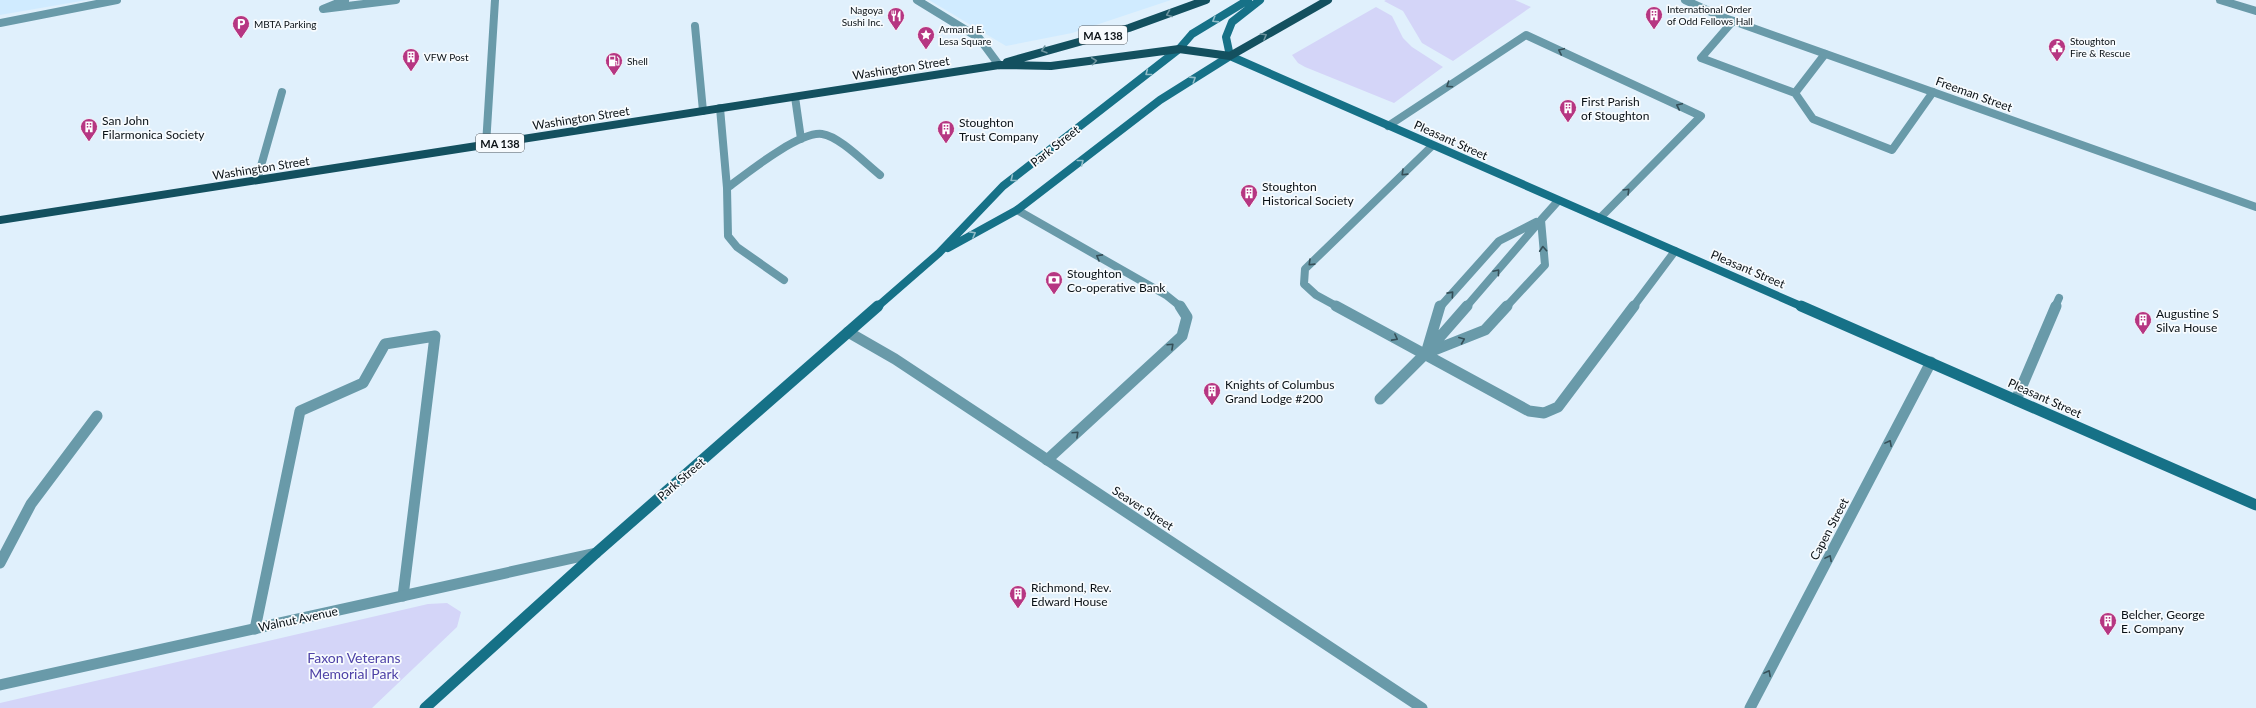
<svg xmlns="http://www.w3.org/2000/svg" width="2256" height="708" font-family="Lato,sans-serif">
  <style>
    .built { fill: #d0ebff }
    .green { fill: #d4d5f8 }
    .lines { fill: none; stroke-linecap: round; stroke-linejoin: round }
    .lane-far1 { stroke: #699aa9; stroke-width: 8 }
    .lane { stroke: #699aa9; stroke-width: 11 }
    .street-far1 { stroke: #699aa9; stroke-width: 8 }
    .street { stroke: #699aa9; stroke-width: 11 }
    .secondary-far1 { stroke: #167187; stroke-width: 8 }
    .secondary { stroke: #167187; stroke-width: 11 }
    .primary { stroke: #13505f; stroke-width: 8 }
    .oneway { stroke: #6e949f }
    .oneway2 { stroke: #92bdc8 }
    .oneway3 { stroke: #354f58 }
    .labels { text-anchor: middle; dominant-baseline: central; stroke-width: 3.5; stroke-linejoin: round; paint-order: stroke }
    .far-poi-label { font-size: 10px; fill: #0a1116; stroke: #f7fbfe; text-anchor: start }
    .shield { fill: #f7fbfe; stroke: #51575c; stroke-width: 1 }
    .shield-label { font-size: 11px; font-weight: bold; fill: #0a1116 }
    .street-label { font-size: 12px; fill: #0a1116; stroke: #f7fbfe }
    .poi-label { font-size: 12px; fill: #0a1116; stroke: #f7fbfe; text-anchor: start }
    .near-park-label { font-size: 14px; fill: #4e42a7; stroke: #f7fbfe }
  </style>
  <rect width="100%" height="100%" fill="#e0f0fc"/>
  <path class="built" d="M0 0H87L0 15Z
    M929 0H1171L1072 33 1006 46Z"/>
  <path class="green" d="M1386 0H1515L1531 7 1453 61 1422 43 1403 11 1384 1Z
    M1376 7 1392 16 1403 38 1412 47 1443 67 1394 103 1305 67 1298 63 1292 55Z
    M447 603 461 612 457 627 372 708H0V703L428 604Z"/>
  <g class="lines">
    <path class="lane-far1" d="M345 0 323 9 396 0
      M1733 21 1701 58 1795 93 1813 119 1892 150 1933 92
      M0 23 117 0
      M695 26 703 111
      M1795 93 1825 54
      M795 97 801 139
      M720 108 727 188C746 174 799 131 822 134 839 136 866 164 880 175
      M1388 126 1526 35 1701 116 1600 218
      M486 145 495 0
      M257 180 282 92
      M727 188 728 236 737 247 784 280
      M1017 210 1166 295 1181 307
      M1338 307 1316 295 1304 284 1305 269 1432 146
      M1440 307 1499 241 1536 222
      M1466 307 1541 220
      M1506 307 1545 265 1541 220 1558 201
      M1633 307 1675 251
      M2055 307 2059 298"/>
    <path class="lane" d="M1336 306 1529 411 1544 413 1558 407 1634 306
      M1427 350 1440 306
      M1427 353 1485 330 1507 306
      M1380 399 1425 354 1467 306
      M2016 400 2056 306
      M1047 460 1182 336 1187 317 1180 306
      M0 563 31 504 97 416
      M255 629 300 411 363 383 385 344 435 336 403 596"/>
    <path class="street-far1" d="M917 0 979 38 999 65
      M1685 0 1722 17 2256 207
      M2220 0 2256 11"/>
    <path class="street" d="M848 332 895 359 1422 708
      M0 685 596 553
      M1750 708 1931 362"/>
    <path class="secondary-far1" d="M1230 56 1803 307
      M1230 56 1226 37 1232 22 1260 0
      M948 248 1017 210 1160 100 1230 56
      M877 307 939 253 1003 186 1179 49 1192 34 1248 0"/>
    <path class="secondary" d="M1801 306 2256 505
      M425 708 596 553 878 306"/>
    <path class="primary" d="M1007 62 1129 28 1206 0
      M0 220 999 65 1051 66 1179 49 1230 56 1328 0"/>
  </g>
  <defs><path id="oneway-chevron" d="M-2-3.5L2.5 0L-2 3.5" fill="none" stroke-width="1.6" stroke-linecap="round" stroke-linejoin="round"/></defs>
  <g class="oneway">
    <use href="#oneway-chevron" transform="translate(1169 14) rotate(159)"/>
    <use href="#oneway-chevron" transform="translate(1264 36) rotate(-30)"/>
    <use href="#oneway-chevron" transform="translate(1044 50) rotate(164)"/>
    <use href="#oneway-chevron" transform="translate(1094 61) rotate(-7)"/>
  </g>
  <g class="oneway2">
    <use href="#oneway-chevron" transform="translate(1215 20) rotate(148)"/>
    <use href="#oneway-chevron" transform="translate(1148 73) rotate(142)"/>
    <use href="#oneway-chevron" transform="translate(1193 79) rotate(-33)"/>
    <use href="#oneway-chevron" transform="translate(1081 162) rotate(-38)"/>
    <use href="#oneway-chevron" transform="translate(1013 179) rotate(142)"/>
    <use href="#oneway-chevron" transform="translate(973 234) rotate(-29)"/>
  </g>
  <g class="oneway3">
    <use href="#oneway-chevron" transform="translate(1561 51) rotate(-155)"/>
    <use href="#oneway-chevron" transform="translate(1449 85) rotate(146)"/>
    <use href="#oneway-chevron" transform="translate(1679 106) rotate(-155)"/>
    <use href="#oneway-chevron" transform="translate(1404 173) rotate(136)"/>
    <use href="#oneway-chevron" transform="translate(1627 191) rotate(-45)"/>
    <use href="#oneway-chevron" transform="translate(1543 249) rotate(-94)"/>
    <use href="#oneway-chevron" transform="translate(1099 257) rotate(-151)"/>
    <use href="#oneway-chevron" transform="translate(1311 263) rotate(136)"/>
    <use href="#oneway-chevron" transform="translate(1497 272) rotate(-50)"/>
    <use href="#oneway-chevron" transform="translate(1451 294) rotate(-48)"/>
    <use href="#oneway-chevron" transform="translate(1395 338) rotate(28)"/>
    <use href="#oneway-chevron" transform="translate(1462 340) rotate(-22)"/>
    <use href="#oneway-chevron" transform="translate(1171 346) rotate(-43)"/>
    <use href="#oneway-chevron" transform="translate(1076 434) rotate(-43)"/>
    <use href="#oneway-chevron" transform="translate(1889 443) rotate(-62)"/>
    <use href="#oneway-chevron" transform="translate(1829 558) rotate(-62)"/>
    <use href="#oneway-chevron" transform="translate(1768 673) rotate(-62)"/>
  </g>
  <defs>
    <symbol id="building-pin" viewBox="-11 -11 22 30"><path d="M0 17L-7.5 6A9.5 9.5 0 1 1 7.5 6Z" fill="#b63682" stroke="#f7fbfe"/><path d="M-4-6H4V6H1V3H-1V6H-4ZM-2.5-4.3h1.7v1.8h-1.7ZM.8-4.3h1.7v1.8H.8ZM-2.5-1h1.7V.8h-1.7ZM.8-1h1.7V.8H.8Z" fill="#fff"/></symbol>
    <symbol id="restaurant-pin" viewBox="-11 -11 22 30"><path d="M0 17L-7.5 6A9.5 9.5 0 1 1 7.5 6Z" fill="#b63682" stroke="#f7fbfe"/><path d="M-5-6h1v4h1v-4h1v4h1v-4h1v5L-1.5 .5V6h-2V.5L-5-1ZM5-6V6H3V1.5H1.5Q1.5-4 5-6Z" fill="#fff"/></symbol>
    <symbol id="parking-pin" viewBox="-11 -11 22 30"><path d="M0 17L-7.5 6A9.5 9.5 0 1 1 7.5 6Z" fill="#b63682" stroke="#f7fbfe"/><path d="M-3.5-5.5H1a3.5 3.5 0 0 1 0 7H-1V5.5H-3.5ZM-1-3.4V-.6H.8a1.4 1.4 0 0 0 0-2.8Z" fill="#fff"/></symbol>
    <symbol id="sight-pin" viewBox="-11 -11 22 30"><path d="M0 17L-7.5 6A9.5 9.5 0 1 1 7.5 6Z" fill="#b63682" stroke="#f7fbfe"/><path d="M0-6L1.8-2.2L6-1.7L2.9 1.2L3.7 5.4L0 3.3L-3.7 5.4L-2.9 1.2L-6-1.7L-1.8-2.2Z" fill="#fff"/></symbol>
    <symbol id="civic-pin" viewBox="-11 -11 22 30"><path d="M0 17L-7.5 6A9.5 9.5 0 1 1 7.5 6Z" fill="#b63682" stroke="#f7fbfe"/><path d="M-.6-6.5H3V-4.5H.6V-3L4-1V1h2V6H-6V1h2V-1L-.6-3ZM-1.2 2.5V6h2.4V2.5Z" fill="#fff"/></symbol>
    <symbol id="fuel-pin" viewBox="-11 -11 22 30"><path d="M0 17L-7.5 6A9.5 9.5 0 1 1 7.5 6Z" fill="#b63682" stroke="#f7fbfe"/><path d="M-5.5-6h7V0h2V4h1.3V-2.5L3-4.5l.8-.8L6-3V5H2.5V1h-1V6h-7ZM-4.2-4.7v3.2H.2V-4.7Z" fill="#fff"/></symbol>
    <symbol id="bank-pin" viewBox="-11 -11 22 30"><path d="M0 17L-7.5 6A9.5 9.5 0 1 1 7.5 6Z" fill="#b63682" stroke="#f7fbfe"/><path d="M-6-4H6V4H-6ZM0-2.3a2.3 2.3 0 1 0 0 4.6a2.3 2.3 0 1 0 0-4.6Z" fill="#fff"/></symbol>
  </defs>
  <g fill-rule="evenodd">
    <use href="#building-pin" x="1644" y="5" width="20" height="27"/>
    <use href="#restaurant-pin" x="886" y="6" width="20" height="27"/>
    <use href="#parking-pin" x="231" y="14" width="20" height="27"/>
    <use href="#sight-pin" x="916" y="25" width="20" height="27"/>
    <use href="#civic-pin" x="2047" y="37" width="20" height="27"/>
    <use href="#building-pin" x="401" y="47" width="20" height="27"/>
    <use href="#fuel-pin" x="604" y="51" width="20" height="27"/>
    <use href="#building-pin" x="1558" y="98" width="20" height="27"/>
    <use href="#building-pin" x="79" y="117" width="20" height="27"/>
    <use href="#building-pin" x="936" y="119" width="20" height="27"/>
    <use href="#building-pin" x="1239" y="183" width="20" height="27"/>
    <use href="#bank-pin" x="1044" y="270" width="20" height="27"/>
    <use href="#building-pin" x="2133" y="310" width="20" height="27"/>
    <use href="#building-pin" x="1202" y="381" width="20" height="27"/>
    <use href="#building-pin" x="1008" y="584" width="20" height="27"/>
    <use href="#building-pin" x="2098" y="611" width="20" height="27"/>
  </g>
  <g class="labels">
    <g class="far-poi-label">
      <text x="1667" y="9">International Order<tspan x="1667" dy="12">of Odd Fellows Hall</tspan></text>
      <text x="883" y="10" text-anchor="end">Nagoya<tspan x="883" dy="12">Sushi Inc.</tspan></text>
      <text x="254" y="24">MBTA Parking</text>
      <text x="939" y="29">Armand E.<tspan x="939" dy="12">Lesa Square</tspan></text>
      <text x="2070" y="41">Stoughton<tspan x="2070" dy="12">Fire &amp; Rescue</tspan></text>
      <text x="424" y="57">VFW Post</text>
      <text x="627" y="61">Shell</text>
    </g>
    <g class="shield">
      <rect x="1079" y="26" width="48" height="18" rx="3"/>
      <rect x="476" y="134" width="48" height="18" rx="3"/>
    </g>
    <g class="shield-label">
      <text x="1103" y="35">MA 138</text>
      <text x="500" y="143">MA 138</text>
    </g>
    <g class="street-label">
      <text transform="translate(901 68) rotate(-9)">Washington Street</text>
      <text transform="translate(1974 94) rotate(20)">Freeman Street</text>
      <text transform="translate(581 118) rotate(-9)">Washington Street</text>
      <text transform="translate(1451 140) rotate(24)">Pleasant Street</text>
      <text transform="translate(1055 146) rotate(-38)">Park Street</text>
      <text transform="translate(261 168) rotate(-9)">Washington Street</text>
      <text transform="translate(1748 269) rotate(23)">Pleasant Street</text>
      <text transform="translate(2045 398) rotate(24)">Pleasant Street</text>
      <text transform="translate(681 479) rotate(-41)">Park Street</text>
      <text transform="translate(1143 508) rotate(33)">Seaver Street</text>
      <text transform="translate(1829 529) rotate(-62)">Capen Street</text>
      <text transform="translate(298 619) rotate(-12)">Walnut Avenue</text>
    </g>
    <g class="poi-label">
      <text x="1581" y="101">First Parish<tspan x="1581" dy="14">of Stoughton</tspan></text>
      <text x="102" y="120">San John<tspan x="102" dy="14">Filarmonica Society</tspan></text>
      <text x="959" y="122">Stoughton<tspan x="959" dy="14">Trust Company</tspan></text>
      <text x="1262" y="186">Stoughton<tspan x="1262" dy="14">Historical Society</tspan></text>
      <text x="1067" y="273">Stoughton<tspan x="1067" dy="14">Co-operative Bank</tspan></text>
      <text x="2156" y="313">Augustine S<tspan x="2156" dy="14">Silva House</tspan></text>
      <text x="1225" y="384">Knights of Columbus<tspan x="1225" dy="14">Grand Lodge #200</tspan></text>
      <text x="1031" y="587">Richmond, Rev.<tspan x="1031" dy="14">Edward House</tspan></text>
      <text x="2121" y="614">Belcher, George<tspan x="2121" dy="14">E. Company</tspan></text>
    </g>
    <g class="near-park-label">
      <text x="354" y="657">Faxon Veterans<tspan x="354" dy="16">Memorial Park</tspan></text>
    </g>
  </g>
</svg>
